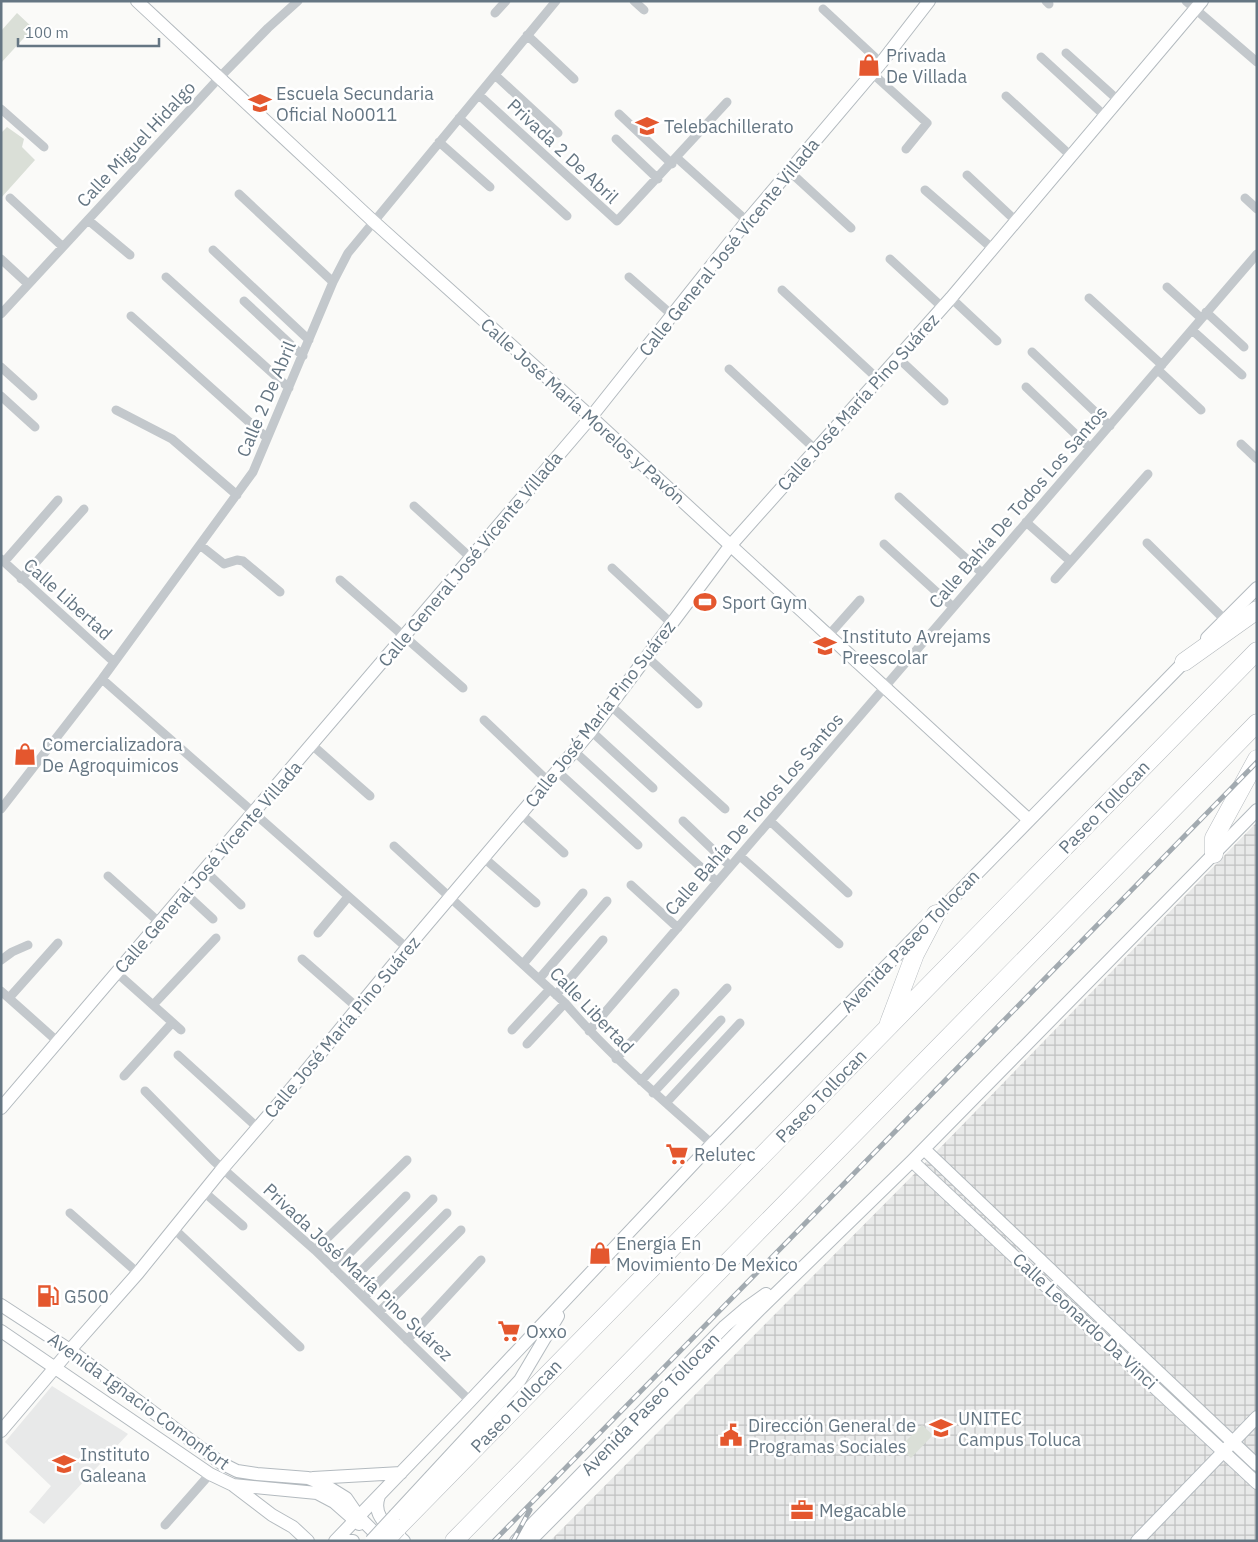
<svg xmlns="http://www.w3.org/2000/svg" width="1258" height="1542" font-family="'IBM Plex Sans',sans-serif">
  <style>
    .built { fill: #e8e9e9 }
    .industrial { fill: url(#industrial-grid) }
    .green { fill: #dadfd7 }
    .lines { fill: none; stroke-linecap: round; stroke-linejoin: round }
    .secondary-casing { stroke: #b3babf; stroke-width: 14 }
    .highway-casing { stroke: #b4b9bd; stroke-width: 19 }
    .street { stroke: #c3c8cc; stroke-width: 9 }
    .secondary { stroke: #fff; stroke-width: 12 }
    .highway { stroke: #fff; stroke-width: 18 }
    .rail-casing { stroke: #a2aab0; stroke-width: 5 }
    .rail { stroke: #fff; stroke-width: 3; stroke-dasharray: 9; stroke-linecap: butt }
    .secondary-bridge-casing { stroke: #b3babf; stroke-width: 14; stroke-linecap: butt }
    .highway-bridge-casing { stroke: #b4b9bd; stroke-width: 19; stroke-linecap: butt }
    .secondary-bridge { stroke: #fff; stroke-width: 12 }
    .highway-bridge { stroke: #fff; stroke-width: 18 }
    .labels { text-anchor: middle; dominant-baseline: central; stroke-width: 5; stroke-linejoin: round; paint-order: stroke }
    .poi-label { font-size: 18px; fill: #657683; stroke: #fff; text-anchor: start }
    .street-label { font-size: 18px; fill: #657683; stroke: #fff }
  </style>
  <defs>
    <pattern id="industrial-grid" width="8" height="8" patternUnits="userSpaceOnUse" patternTransform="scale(1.25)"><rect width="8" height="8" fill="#e8e9e9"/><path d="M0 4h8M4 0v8" fill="none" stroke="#c0c1c2"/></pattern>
  </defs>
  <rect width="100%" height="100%" fill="#fafaf8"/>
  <path class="built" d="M52 1386 128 1434 44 1524 29 1512 51 1486 5 1442Z"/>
  <path class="industrial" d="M1257 822V1541H550L937 1151Z"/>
  <path class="green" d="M17 13 33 28 1 63V31Z
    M7 127 24 139 22 147 35 160 1 198V133Z
    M922 1425 933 1435 911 1458 900 1447Z"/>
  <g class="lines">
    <defs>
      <path id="secondary" d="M137 1 373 221 591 417 1029 820
        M1207 638 1257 588
        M1 1108 591 417 747 221 881 63 929 1
        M924 1149 1077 1295 1257 1465
        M912 1161 1257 1483
        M1 1305 70 1350 221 1463 237 1471 257 1474 308 1478 325 1485 346 1498 359 1517 383 1541
        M1 1331 210 1474 233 1485 317 1493 334 1502 359 1524
        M1 1431 70 1350 138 1273 223 1168 286 1095 407 948 591 731 730 546 951 298 1202 1
        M313 1478 401 1473
        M234 1486 272 1515 293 1527 308 1541
        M379 1496C371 1517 390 1527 404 1541
        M395 1515 520 1380 558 1316
        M335 1541 470 1401 712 1144 1190 656
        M344 1541H353
        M516 1541 725 1326 745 1309 766 1294
        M530 1541 759 1310 912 1161 1257 810
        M1137 1541 1257 1417"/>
      <path id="highway" d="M1184 662 1257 610
        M1214 854V838L1257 759
        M889 1023 915 954 936 914
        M397 1528 1257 651
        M454 1541 1257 723"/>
    </defs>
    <use href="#secondary" class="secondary-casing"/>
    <use href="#highway" class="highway-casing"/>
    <path class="street" d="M634 1 644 10
      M1046 1 1049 4
      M1186 1 1257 62
      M823 9 881 63
      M495 13 506 1
      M527 35 574 79
      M1066 53 1118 100
      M1041 57 1105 116
      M872 73 927 123 906 149
      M495 75 558 133
      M479 95 617 221 727 102
      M1006 96 1071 156
      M1 109 44 147
      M619 114 672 164
      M459 118 567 216
      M616 139 658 179
      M439 142 490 187
      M677 158 747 221
      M789 171 851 228
      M967 175 1016 221
      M925 190 993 249
      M239 194 333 282
      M10 198 63 247
      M1245 198 1257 209
      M88 220 130 255
      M213 250 309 340
      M1 259 28 284
      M890 259 942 307
      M166 277 289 388
      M629 277 672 315
      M1167 287 1201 318
      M782 290 878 379
      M951 298 997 341
      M1089 298 1162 365
      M244 301 303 356
      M1206 312 1244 347
      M1 314 219 78 268 28 298 1
      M131 316 267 438
      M1192 330 1242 375
      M1032 352 1110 426
      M897 357 944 401
      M1 367 33 396
      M729 369 816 450
      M1158 370 1201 410
      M1026 387 1090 448
      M1 396 35 427
      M116 410 172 439 237 495
      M1241 444 1257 459
      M899 497 982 573
      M414 506 471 558
      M1026 522 1070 561
      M1147 543 1225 620
      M884 544 953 607
      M200 545 224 564 237 560 243 561 280 592
      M1 559 114 662
      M4 562 58 500
      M612 568 671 623
      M21 579 84 509
      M1055 579 1148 474
      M340 580 463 688
      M828 636 860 600
      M646 656 698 704
      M102 679 407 948
      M610 705 725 809
      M484 720 549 782
      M591 731 653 788
      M312 745 370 796
      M574 751 717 882
      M557 771 638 845
      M1 809 102 679 253 472 333 282 348 253 556 1
      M521 814 564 853
      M683 821 730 866
      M770 821 848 893
      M394 846 565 1003C609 1055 661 1098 712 1144
      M740 856 839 944
      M484 858 536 903
      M205 871 241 905
      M108 876 160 923
      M631 885 678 928
      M186 894 213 919
      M318 933 348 897
      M302 959 359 1009
      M1 960 12 952 28 945
      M523 964 583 893
      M117 973 181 1030
      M539 979 607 901
      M1 991 57 1041
      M556 995 603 940
      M9 998 58 943
      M153 1005 216 938
      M512 1030 550 989
      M589 1031 1257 254
      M527 1044 565 1003
      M178 1055 258 1128
      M616 1059 675 993
      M124 1076 172 1023
      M641 1081 727 988
      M145 1091 214 1161 315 1250 470 1401
      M653 1093 721 1020
      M666 1103 740 1023
      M204 1192 243 1226
      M70 1213 138 1273
      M173 1228 300 1347
      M315 1250 407 1160
      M334 1269 406 1196
      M349 1283 433 1199
      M364 1297 447 1213
      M379 1312 461 1230
      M407 1340 481 1260
      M165 1525 210 1474"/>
    <use href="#secondary" class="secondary"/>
    <use href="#highway" class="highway"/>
    <defs>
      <path id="rail" d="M494 1541 1257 762
        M513 1541 530 1510"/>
    </defs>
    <use href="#rail" class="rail-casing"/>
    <use href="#rail" class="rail"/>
    <defs>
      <path id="secondary-bridge" d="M371 1541 395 1515"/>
      <path id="highway-bridge" d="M385 1541 397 1528"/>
    </defs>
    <use href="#secondary-bridge" class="secondary-bridge-casing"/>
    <use href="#highway-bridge" class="highway-bridge-casing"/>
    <use href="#secondary-bridge" class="secondary-bridge"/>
    <use href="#highway-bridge" class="highway-bridge"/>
  </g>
  <defs>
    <symbol id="shop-bare" viewBox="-9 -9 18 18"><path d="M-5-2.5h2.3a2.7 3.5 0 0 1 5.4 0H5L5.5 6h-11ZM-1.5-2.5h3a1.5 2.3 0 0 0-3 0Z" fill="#e4572e" stroke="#fff" stroke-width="2.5" paint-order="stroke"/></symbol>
    <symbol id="school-bare" viewBox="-9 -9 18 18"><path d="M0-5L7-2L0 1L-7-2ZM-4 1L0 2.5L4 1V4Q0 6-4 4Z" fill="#e4572e" stroke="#fff" stroke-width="2.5" paint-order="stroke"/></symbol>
    <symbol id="stadium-bare" viewBox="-9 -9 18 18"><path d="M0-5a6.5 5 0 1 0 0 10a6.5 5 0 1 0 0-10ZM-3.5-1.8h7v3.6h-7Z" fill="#e4572e" stroke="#fff" stroke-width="2.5" paint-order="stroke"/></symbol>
    <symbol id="supermarket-bare" viewBox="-9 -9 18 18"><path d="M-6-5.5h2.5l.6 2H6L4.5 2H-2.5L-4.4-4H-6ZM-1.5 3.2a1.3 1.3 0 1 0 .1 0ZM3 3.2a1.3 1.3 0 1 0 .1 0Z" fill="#e4572e" stroke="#fff" stroke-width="2.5" paint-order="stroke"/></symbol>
    <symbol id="fuel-bare" viewBox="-9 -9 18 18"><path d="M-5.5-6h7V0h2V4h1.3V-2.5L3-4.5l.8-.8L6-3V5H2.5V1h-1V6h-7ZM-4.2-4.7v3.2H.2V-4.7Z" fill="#e4572e" stroke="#fff" stroke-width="2.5" paint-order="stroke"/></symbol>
    <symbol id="university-bare" viewBox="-9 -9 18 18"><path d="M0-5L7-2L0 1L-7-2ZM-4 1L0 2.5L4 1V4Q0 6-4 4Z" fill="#e4572e" stroke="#fff" stroke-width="2.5" paint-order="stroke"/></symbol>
    <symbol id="civic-bare" viewBox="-9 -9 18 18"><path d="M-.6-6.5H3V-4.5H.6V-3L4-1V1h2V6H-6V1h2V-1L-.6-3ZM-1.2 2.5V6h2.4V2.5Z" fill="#e4572e" stroke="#fff" stroke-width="2.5" paint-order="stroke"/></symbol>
    <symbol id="office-bare" viewBox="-9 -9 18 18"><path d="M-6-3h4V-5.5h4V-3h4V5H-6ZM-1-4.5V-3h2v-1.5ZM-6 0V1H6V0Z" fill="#e4572e" stroke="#fff" stroke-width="2.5" paint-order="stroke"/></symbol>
  </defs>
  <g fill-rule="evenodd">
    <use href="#shop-bare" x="853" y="49" width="32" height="32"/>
    <use href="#school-bare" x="244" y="87" width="32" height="32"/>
    <use href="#school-bare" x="631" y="110" width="32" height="32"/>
    <use href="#stadium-bare" x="689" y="586" width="32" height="32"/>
    <use href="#school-bare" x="809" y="630" width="32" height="32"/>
    <use href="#shop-bare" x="9" y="738" width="32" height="32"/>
    <use href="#supermarket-bare" x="661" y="1138" width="32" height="32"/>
    <use href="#shop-bare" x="584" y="1237" width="32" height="32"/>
    <use href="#fuel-bare" x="32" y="1280" width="32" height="32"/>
    <use href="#supermarket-bare" x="493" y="1315" width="32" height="32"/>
    <use href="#university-bare" x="925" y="1412" width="32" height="32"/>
    <use href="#civic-bare" x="715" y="1419" width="32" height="32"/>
    <use href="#university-bare" x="48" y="1448" width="32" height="32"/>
    <use href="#office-bare" x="786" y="1494" width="32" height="32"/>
  </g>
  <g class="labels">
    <g class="poi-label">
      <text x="886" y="55">Privada<tspan x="886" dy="21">De Villada</tspan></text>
      <text x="276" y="93">Escuela Secundaria<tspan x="276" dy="21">Oficial No0011</tspan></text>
      <text x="664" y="126">Telebachillerato</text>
      <text x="722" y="602">Sport Gym</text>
      <text x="842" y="636">Instituto Avrejams<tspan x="842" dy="21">Preescolar</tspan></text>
      <text x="42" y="744">Comercializadora<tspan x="42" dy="21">De Agroquimicos</tspan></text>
      <text x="694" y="1154">Relutec</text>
      <text x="616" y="1243">Energia En<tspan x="616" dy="21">Movimiento De Mexico</tspan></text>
      <text x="64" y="1296">G500</text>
      <text x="526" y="1331">Oxxo</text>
      <text x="958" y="1418">UNITEC<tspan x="958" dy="21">Campus Toluca</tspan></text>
      <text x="748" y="1425">Dirección General de<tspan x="748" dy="21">Programas Sociales</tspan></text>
      <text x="80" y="1454">Instituto<tspan x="80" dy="21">Galeana</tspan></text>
      <text x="819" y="1510">Megacable</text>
    </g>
    <g class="street-label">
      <text transform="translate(136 144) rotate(-47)">Calle Miguel Hidalgo</text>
      <text transform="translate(563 151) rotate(43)">Privada 2 De Abril</text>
      <text transform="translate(729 247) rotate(-51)">Calle General José Vicente Villada</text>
      <text transform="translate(266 399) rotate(-67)">Calle 2 De Abril</text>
      <text transform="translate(858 402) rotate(-48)">Calle José María Pino Suárez</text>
      <text transform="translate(583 411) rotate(42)">Calle José María Morelos y Pavón</text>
      <text transform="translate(1018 507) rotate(-49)">Calle Bahía De Todos Los Santos</text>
      <text transform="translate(470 559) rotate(-50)">Calle General José Vicente Villada</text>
      <text transform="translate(68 599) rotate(42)">Calle Libertad</text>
      <text transform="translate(600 714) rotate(-52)">Calle José María Pino Suárez</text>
      <text transform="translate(1104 807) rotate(-46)">Paseo Tollocan</text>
      <text transform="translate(754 814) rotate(-49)">Calle Bahía De Todos Los Santos</text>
      <text transform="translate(208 867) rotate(-49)">Calle General José Vicente Villada</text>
      <text transform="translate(910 941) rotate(-46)">Avenida Paseo Tollocan</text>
      <text transform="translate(592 1010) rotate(46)">Calle Libertad</text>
      <text transform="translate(342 1027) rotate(-50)">Calle José María Pino Suárez</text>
      <text transform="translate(821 1096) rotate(-46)">Paseo Tollocan</text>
      <text transform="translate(358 1272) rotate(43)">Privada José María Pino Suárez</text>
      <text transform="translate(1085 1321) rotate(43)">Calle Leonardo Da Vinci</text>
      <text transform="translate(139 1401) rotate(36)">Avenida Ignacio Comonfort</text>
      <text transform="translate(650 1404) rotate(-46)">Avenida Paseo Tollocan</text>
      <text transform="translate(516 1406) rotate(-46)">Paseo Tollocan</text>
    </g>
  </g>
  <rect width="1258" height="1542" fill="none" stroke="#657683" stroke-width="5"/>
  <path d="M18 38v8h141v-8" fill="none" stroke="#657683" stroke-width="2.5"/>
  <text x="25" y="38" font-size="15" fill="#657683" stroke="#ffffff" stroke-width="4" paint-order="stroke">100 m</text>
</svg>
